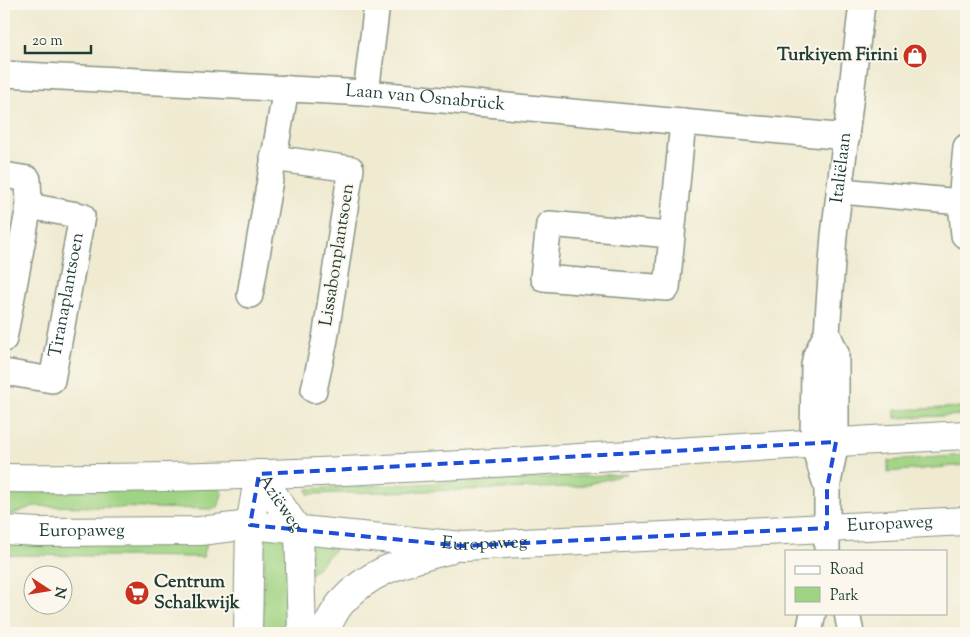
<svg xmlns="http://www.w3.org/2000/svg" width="970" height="637" font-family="'Sorts Mill Goudy',serif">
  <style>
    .green { fill: #a0d383; stroke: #60885c }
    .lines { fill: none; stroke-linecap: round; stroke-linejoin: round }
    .minor-casing { stroke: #879482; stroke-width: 28 }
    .secondary-casing { stroke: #879482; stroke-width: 30 }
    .minor { stroke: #fff; stroke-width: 25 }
    .secondary { stroke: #fff; stroke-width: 28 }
    .marked { fill: none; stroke: #1d4ed8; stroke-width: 4; stroke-dasharray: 10 6; stroke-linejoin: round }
    .labels { text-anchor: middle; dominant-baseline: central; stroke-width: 4; stroke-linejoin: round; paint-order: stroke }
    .poi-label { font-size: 18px; font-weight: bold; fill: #1f3d34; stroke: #fbf7ec; text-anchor: end }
    .street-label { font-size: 18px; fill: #1f3d34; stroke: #fbf7ec }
  </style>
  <rect width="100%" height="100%" fill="#fbf7ec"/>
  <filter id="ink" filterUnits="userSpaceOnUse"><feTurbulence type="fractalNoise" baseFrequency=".02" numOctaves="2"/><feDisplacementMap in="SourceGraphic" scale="10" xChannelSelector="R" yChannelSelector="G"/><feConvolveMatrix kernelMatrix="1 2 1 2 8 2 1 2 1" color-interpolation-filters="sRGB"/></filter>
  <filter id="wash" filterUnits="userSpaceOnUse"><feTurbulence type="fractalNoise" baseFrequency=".0096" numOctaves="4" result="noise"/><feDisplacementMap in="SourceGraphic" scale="20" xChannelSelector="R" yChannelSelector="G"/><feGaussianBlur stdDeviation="1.12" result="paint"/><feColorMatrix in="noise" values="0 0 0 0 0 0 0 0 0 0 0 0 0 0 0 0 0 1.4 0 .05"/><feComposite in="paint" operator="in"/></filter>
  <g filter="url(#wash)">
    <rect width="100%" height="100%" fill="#efead0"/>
    <path class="green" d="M966 407V415L895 418V410Z
      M966 455V465L888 472V461Z
      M627 474 577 487 308 494 307 489Z
      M213 488 220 489 222 493 219 505 214 509 34 506 4 517V493Z
      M265 534 286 535 297 594 280 633H262Z
      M4 539 207 543 203 557 4 555Z
      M311 540 342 542 311 574Z"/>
  </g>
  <g filter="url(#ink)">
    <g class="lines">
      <defs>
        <g id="minor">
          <path id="s1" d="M4 74 366 93 847 137"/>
          <path d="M366 93 377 4"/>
          <path d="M273 158 351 169 325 339 314 390"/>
          <path d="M4 175 28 179 29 206 4 339"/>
          <path d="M841 191 961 202 964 235H966"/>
          <path d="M961 202 966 147"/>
          <path d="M670 235 549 224 543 278 667 288 683 122"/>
          <path d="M250 295 286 88"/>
          <path id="s2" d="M4 372 52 380 82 216 29 206"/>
          <path id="s3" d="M827 488 813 443 814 365 816 355 827 333 834 235 862 4"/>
          <path d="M827 551V488L836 442V353L827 333"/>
          <path d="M847 613 851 633"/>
          <path d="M809 633 813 613"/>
        </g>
        <g id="secondary">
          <path id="s4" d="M259 474 299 532 302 633"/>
          <path d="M4 478C325 481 646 451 966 435"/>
          <path id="s5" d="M4 530 38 532 200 531 250 525 463 546 966 521"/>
          <path d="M248 633 250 525 259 474"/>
          <path d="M323 633C329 624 334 611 341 603 371 569 406 562 447 550"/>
        </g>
      </defs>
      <use href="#minor" class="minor-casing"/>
      <use href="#secondary" class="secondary-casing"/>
      <use href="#minor" class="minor"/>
      <use href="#secondary" class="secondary"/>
    </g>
  </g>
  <path class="marked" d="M836 442 827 488V528L463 546 250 525 259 474Z"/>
  <defs>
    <symbol id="shop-disc" viewBox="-11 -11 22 22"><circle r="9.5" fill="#c8321e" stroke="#fbf7ec"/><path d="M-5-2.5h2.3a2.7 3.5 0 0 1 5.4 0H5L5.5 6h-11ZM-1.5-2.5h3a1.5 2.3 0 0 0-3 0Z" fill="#fff"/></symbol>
    <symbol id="supermarket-disc" viewBox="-11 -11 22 22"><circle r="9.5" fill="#c8321e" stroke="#fbf7ec"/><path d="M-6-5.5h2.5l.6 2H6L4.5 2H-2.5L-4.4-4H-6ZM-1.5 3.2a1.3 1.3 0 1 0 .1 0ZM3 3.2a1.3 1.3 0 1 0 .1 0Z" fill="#fff"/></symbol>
  </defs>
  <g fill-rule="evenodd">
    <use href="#shop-disc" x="901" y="42" width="28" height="28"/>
    <use href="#supermarket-disc" x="123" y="579" width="28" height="28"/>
  </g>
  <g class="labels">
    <g class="poi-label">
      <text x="898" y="56">Turkiyem Firini</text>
      <text x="154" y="583" text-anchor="start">Centrum<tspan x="154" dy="21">Schalkwijk</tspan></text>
    </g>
    <g class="street-label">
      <text stroke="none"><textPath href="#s1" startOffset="422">Laan van Osnabrück</textPath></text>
      <text stroke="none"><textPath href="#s3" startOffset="326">Italiëlaan</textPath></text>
      <text transform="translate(338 255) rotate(-81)">Lissabonplantsoen</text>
      <text stroke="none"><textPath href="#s2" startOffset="135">Tiranaplantsoen</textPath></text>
      <text stroke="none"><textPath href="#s4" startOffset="36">Aziëweg</textPath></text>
      <text stroke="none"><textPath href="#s5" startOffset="888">Europaweg</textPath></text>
      <text stroke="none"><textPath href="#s5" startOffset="78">Europaweg</textPath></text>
      <text stroke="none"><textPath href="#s5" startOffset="482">Europaweg</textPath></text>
    </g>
  </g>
  <rect width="970" height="637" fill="none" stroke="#fbf7ec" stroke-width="20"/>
  <rect x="785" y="550" width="162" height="65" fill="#fbf7ec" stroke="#a3ada2"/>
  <rect x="795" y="566" width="25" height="8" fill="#ffffff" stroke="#a3ada2"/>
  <text x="830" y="574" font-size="15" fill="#1f3d34">Road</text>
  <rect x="795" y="587" width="25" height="15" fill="#a0d383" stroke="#a3ada2"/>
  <text x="830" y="600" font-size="15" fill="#1f3d34">Park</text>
  <g transform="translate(48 590) rotate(102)"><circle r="24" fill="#fbf7ec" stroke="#a3ada2"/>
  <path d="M0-4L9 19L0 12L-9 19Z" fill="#c8321e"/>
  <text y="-8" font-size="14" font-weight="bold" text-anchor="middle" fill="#1f3d34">N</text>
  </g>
  <path d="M25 45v8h66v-8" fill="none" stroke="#1f3d34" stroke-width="2.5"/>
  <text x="32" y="45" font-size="15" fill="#1f3d34" stroke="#fbf7ec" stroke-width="4" paint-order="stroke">20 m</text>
</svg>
